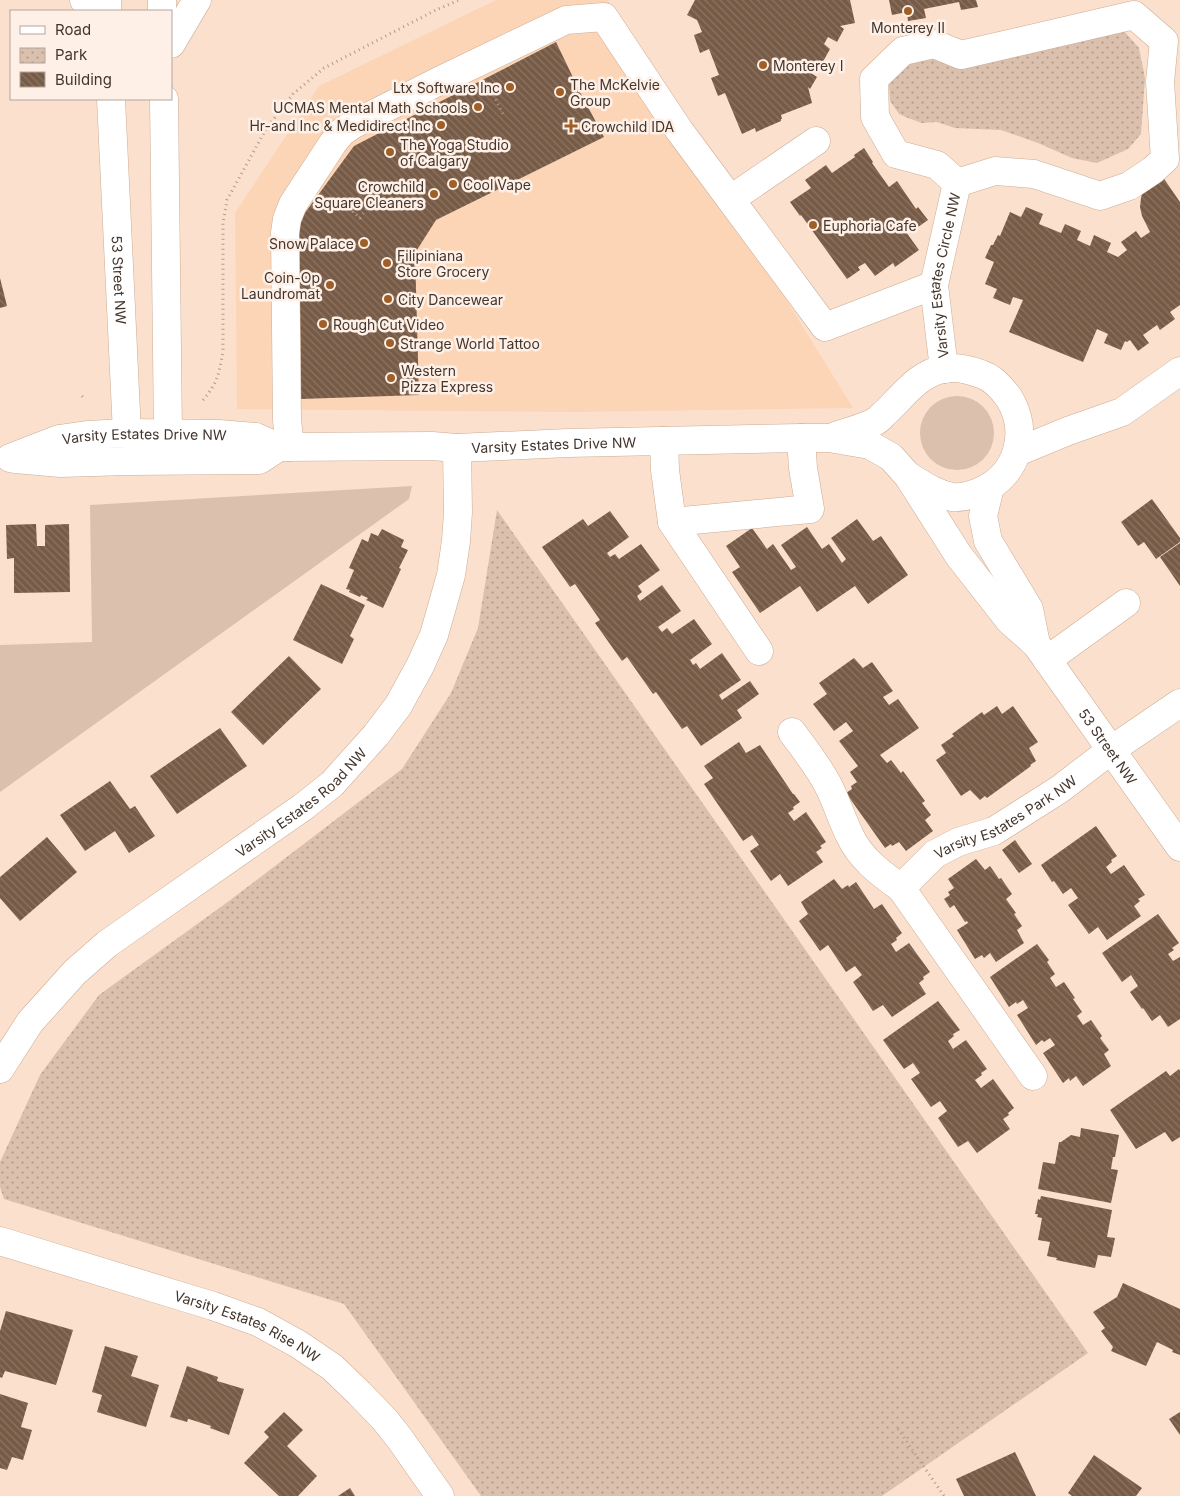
<svg xmlns="http://www.w3.org/2000/svg" width="1180" height="1496" font-family="Inter,sans-serif">
  <style>
    .built { fill: #fcd5b7 }
    .green { fill: #dac0ad }
    .park { fill: url(#park-dots) }
    .building { fill: url(#building-back-hatch) }
    .lines { fill: none; stroke-linecap: round; stroke-linejoin: round }
    .minor-casing { stroke: #ccac95; stroke-width: 29 }
    .major-casing { stroke: #ccac95; stroke-width: 29 }
    .highway-casing { stroke: #ccac95; stroke-width: 29 }
    .path { stroke: #b09b8c; stroke-width: 3; stroke-dasharray: 1 4; stroke-linecap: butt }
    .minor { stroke: #fff; stroke-width: 28 }
    .major { stroke: #fff; stroke-width: 28 }
    .highway { stroke: #fff; stroke-width: 28 }
    .poi-dot { fill: #9f5f27; stroke: #fef0e7; stroke-width: 2 }
    .labels { text-anchor: middle; dominant-baseline: central; stroke-width: 5; stroke-linejoin: round; paint-order: stroke }
    .poi-label { font-size: 14px; fill: #43362d; stroke: #fef0e7; text-anchor: start }
    .street-label { font-size: 14px; fill: #43362d; stroke: #fef0e7 }
  </style>
  <defs>
    <pattern id="park-dots" width="8" height="8" patternUnits="userSpaceOnUse" patternTransform="scale(1.25)"><rect width="8" height="8" fill="#dac0ad"/><path d="M2 2h.1M6 6h.1" fill="none" stroke="#b29d8d" stroke-width="1.8" stroke-linecap="round"/></pattern>
    <pattern id="building-back-hatch" width="6" height="6" patternUnits="userSpaceOnUse" patternTransform="scale(1.25)"><rect width="6" height="6" fill="#775b46"/><path d="M-1 5l2 2M0 0l6 6M5-1l2 2" fill="none" stroke="#8b7564"/></pattern>
  </defs>
  <rect width="100%" height="100%" fill="#fbe0cd"/>
  <path class="built" d="M496 0H608L716 186 853 408 577 412 237 409 235 213 319 86Z"/>
  <path class="green" d="M920 433a37 37 0 1 1 74 0a37 37 0 1 1-74 0Z
    M412 486 409 499 0 792V645L92 642 90 505Z"/>
  <path class="park" d="M1123 30 1139 48 1145 78 1141 134 1128 149 1097 163 1072 158 1038 143 1001 130 955 128 937 122 922 123 908 118 899 114 890 101 889 82 896 61Z
    M497 510 1088 1353 882 1496H481L344 1304 4 1199 0 1187V1162L40 1075 99 995 229 901 402 769 451 693 478 628Z"/>
  <path class="building" d="M695 0H850L855 23 840 26 844 29 837 42 828 37 824 44 830 49 820 67 813 63 808 71 817 77 810 89 808 87 812 103 781 115 782 119H781V121L756 132 755 128 742 134 725 93 718 96 711 78 719 75 709 49 700 53 694 35 702 32 697 20 687 15Z
    M889 0H976L978 7 961 10 959 2 924 9 926 18 908 21 907 12 892 15Z
    M556 42 581 94 604 137 436 220 415 253 419 395 301 399 299 221 354 146Z
    M864 148 873 162 872 163 889 187 897 181 916 209 918 207 928 220 918 227 916 225 906 232 919 250 895 267 893 263 875 276 865 263 858 267 860 270 847 279 801 215 800 216 790 202 811 188 805 180 826 165 832 173 855 157 854 155Z
    M1160 173 1180 202V305L1170 312 1175 319 1160 330 1157 325 1143 335 1149 343 1138 351 1130 340 1127 342 1125 341 1121 350 1104 343 1108 334 1097 329 1083 362 1009 332 1023 300 1013 297 1010 305 993 298 997 289 985 284 994 262 985 258 991 245H993L998 235 1000 236 1010 212 1021 217 1026 207 1043 214 1039 224 1061 233 1065 224 1081 231 1077 240 1090 246 1094 235 1111 243 1107 252 1118 257 1127 250 1121 242 1136 231 1141 238 1150 232 1142 216 1140 207 1141 198 1144 184Z
    M0 278 7 306 0 308Z
    M1152 499 1180 538V542L1156 559 1144 542 1138 546 1121 522Z
    M610 511 629 537 607 553 610 557 615 554 619 559 641 544 660 570 638 586 642 592 637 596 640 601 662 585 681 611 658 627 662 632 667 628 672 634 694 619 712 644 690 660 693 665 696 663 700 669 722 653 741 680 719 695 722 700 750 681 759 694 737 710 742 718 701 746 687 726 682 729 656 692 653 694 627 657 622 661 595 623 600 620 575 584 570 587 542 547 583 519 588 526Z
    M857 519 873 541 881 536 908 575 868 604 855 586 817 612 800 586 760 613 732 572 740 567 726 546 752 528 767 549 773 544 791 570 796 567 781 545 807 527 822 549 829 544 842 563 846 559 831 538Z
    M36 524 37 546H45V525L69 524 70 592 14 593V558L7 559 6 525Z
    M382 529 404 540 401 547 408 550 399 568 401 569 383 608 366 600 368 598 361 595 360 597 349 592 350 590 346 589 354 570 349 568 362 539 368 542 371 533 378 536Z
    M1180 543V586L1160 557Z
    M321 584 365 605 350 636 354 639 342 664 293 640Z
    M289 656 321 689 263 745 231 712Z
    M854 658 863 668 872 662 893 691 883 697 889 705 898 699 919 728 880 755 887 763 891 760 901 773 903 771 925 801 922 803 931 815 925 820 933 831 906 851 899 842 892 846 891 844 885 848 846 793 852 789 851 786 857 782 850 772 858 766 839 741 853 731 846 722 834 731 813 704 827 694 819 683Z
    M997 706 1002 714 1013 706 1038 742 1029 748 1036 761 1030 765 1031 766 987 798 985 796 980 800 970 790 961 796 936 760 946 753 941 745 954 736 952 734 982 712 984 715Z
    M220 728 247 766 177 814 150 776Z
    M739 742 746 753 760 745 793 794H794L800 802 793 807 794 809 788 813 794 821 806 812 826 842 820 846 822 848 816 852 823 862 788 886 780 874 771 881 750 851 759 845 752 835 743 841 704 784 713 778 704 766Z
    M110 781 130 809 135 806 155 836 129 853 115 831 85 851 60 815Z
    M1096 826 1117 856 1111 860 1112 862 1106 867 1111 874 1124 865 1145 895 1138 899 1140 901 1134 906 1141 916 1107 940 1098 927 1089 934 1068 905 1078 898 1071 888 1063 894 1054 881 1052 882 1041 865Z
    M47 837 77 872 20 921 0 898V877Z
    M1015 840 1032 864 1019 873 1002 850Z
    M976 859 985 870 990 866 999 879 1001 878 1012 894 1006 899 1016 913 1014 914 1022 926 1017 930 1024 943 996 962 990 953 984 958 982 955 975 959 957 930 968 923 967 921 965 922 954 905 950 908 944 899 950 895 948 892 954 888 948 879Z
    M834 879 842 889 848 885 849 887 856 882 874 909 882 904 902 933 896 938 897 940 891 944 896 952 909 943 930 972 923 977 924 979 919 983 926 994 892 1017 883 1005 873 1011 853 982 862 975 855 966 846 972 828 945 820 951 799 921 808 914 801 902Z
    M1158 914 1179 943 1172 948 1174 950 1168 954 1173 961 1180 957V1019L1168 1027 1160 1015 1152 1021 1143 1008 1142 1009 1130 992 1138 986 1131 975 1122 982 1102 953Z
    M1037 944 1049 960 1047 962 1055 974 1050 978 1056 987 1064 982 1075 998 1073 999 1082 1012 1077 1016 1083 1025 1091 1020 1102 1036 1100 1038 1109 1050 1104 1054 1111 1066 1083 1086 1076 1076 1070 1081 1069 1078 1063 1083 1043 1053 1055 1045 1050 1038 1044 1042 1042 1040 1036 1045 1017 1015 1028 1008 1023 1000 1017 1004 1016 1002 1009 1007 990 977Z
    M938 1001 960 1030 953 1034 954 1036 948 1041 953 1049 966 1040 987 1069 981 1073 982 1075 975 1080 981 1088 993 1079 1014 1108 1008 1113 1009 1115 1003 1119 1010 1129 977 1153 968 1141 958 1147 938 1118 947 1111 940 1101 931 1107 911 1079 920 1073 913 1063 904 1069 883 1040Z
    M1179 1069 1180 1071V1137L1172 1142 1165 1132 1136 1149 1110 1110 1166 1071 1170 1076Z
    M1081 1128 1119 1135 1115 1157H1113L1111 1169 1118 1170 1111 1203 1038 1189 1043 1162 1055 1164 1059 1142H1061L1071 1135 1080 1137Z
    M1041 1196 1112 1210 1107 1237 1115 1238 1111 1257 1098 1255 1095 1268 1056 1260 1057 1258 1047 1256 1050 1242 1038 1240 1042 1218 1037 1217 1038 1214H1035L1038 1199 1040 1200Z
    M1123 1283 1180 1309V1355L1172 1352 1173 1350 1157 1342 1146 1366 1111 1351 1113 1347 1101 1331 1105 1328 1093 1312 1117 1297Z
    M6 1311 73 1330 56 1385 5 1371 2 1378 0 1377V1331Z
    M105 1346 138 1356 131 1376 159 1385 146 1427 97 1412 102 1395 92 1392Z
    M187 1366 218 1377 217 1381 244 1389 229 1435 210 1428 211 1426 189 1419H188L187 1422 170 1417Z
    M0 1394 28 1403 21 1427 32 1430 23 1460 12 1457 7 1470 0 1468Z
    M284 1412 303 1430 287 1446 317 1476 298 1496H279L244 1463 269 1437 264 1432Z
    M1180 1412V1435L1169 1419Z
    M1015 1452 1036 1496H964L956 1479Z
    M1094 1455 1142 1488 1136 1496H1072L1068 1493Z
    M350 1488 355 1496H338Z"/>
  <g class="lines">
    <defs>
      <g id="minor">
        <path d="M1134 15 1164 41 1160 82 1165 159 1153 170 1129 186 1100 196 1034 174 995 171 957 183 937 165 896 154 875 117 874 79 903 51 934 44 961 55Z"/>
        <path d="M731 199 816 141"/>
        <path id="s1" d="M944 369 934 285 957 183"/>
        <path d="M833 437C845 432 865 428 876 421 880 419 883 414 887 411 904 395 919 373 944 369 956 366 970 370 981 374 993 378 1002 388 1009 398 1030 432 1018 475 981 491 972 495 962 498 952 497 936 494 923 485 910 477"/>
        <path d="M664 441 665 470 672 522 810 509 803 468 801 438"/>
        <path d="M290 447 287 420 285 233 287 219 293 204 333 143 342 132 352 125 439 81 566 20 604 17 679 130 825 327 934 285"/>
        <path d="M1017 452 1068 431 1122 412 1180 371"/>
        <path id="s2" d="M10 458 59 439 87 435 127 433 219 434 256 437 279 447 432 446 457 448 568 443 801 438H829L870 445 891 457 908 476 959 556 1010 621 1036 644 1180 847"/>
        <path d="M15 459 61 463 127 461 259 460 279 447"/>
        <path d="M990 487 983 516 988 541 1029 609 1036 644"/>
        <path d="M672 522 759 651"/>
        <path d="M1047 660 1126 603"/>
        <path d="M792 732C805 750 819 767 829 787 837 803 842 820 850 836 860 858 881 874 901 888L1033 1076"/>
        <path id="s3" d="M901 888 935 854 958 842 994 831 1060 789 1111 750 1180 703"/>
        <path id="s4" d="M0 1069 30 1022 75 972 107 944 151 913 303 807 332 784 376 735 398 706 420 666 434 635 451 575 456 541 458 512 457 448"/>
        <path id="s5" d="M0 1241 213 1306 258 1322 298 1344 332 1367 359 1393 385 1420 400 1439 440 1496"/>
      </g>
      <g id="major">
        <path d="M162 0V11"/>
        <path d="M107 11V0"/>
        <path id="s6" d="M111 99 127 433"/>
        <path d="M164 99 168 434"/>
      </g>
      <path id="highway" d="M84 0 95 11
        M171 44 197 0"/>
    </defs>
    <use href="#minor" class="minor-casing"/>
    <use href="#major" class="major-casing"/>
    <use href="#highway" class="highway-casing"/>
    <path class="path" d="M489 86 504 116
      M359 203 353 212 360 218 367 208
      M82 396 84 398
      M203 400C218 382 219 374 223 351V223L227 200 266 129 293 94 324 68 436 10 459 0
      M898 1429 944 1496"/>
    <use href="#minor" class="minor"/>
    <use href="#major" class="major"/>
    <use href="#highway" class="highway"/>
  </g>
  <g class="poi-dot">
    <circle cx="908" cy="11" r="5"/>
    <circle cx="763" cy="65" r="5"/>
    <circle cx="510" cy="87" r="5"/>
    <circle cx="560" cy="92" r="5"/>
    <circle cx="478" cy="107" r="5"/>
    <circle cx="441" cy="125" r="5"/>
    <path d="M568.5 118.5h5v5h5v5h-5v5h-5v-5h-5v-5h5z"/>
    <circle cx="390" cy="152" r="5"/>
    <circle cx="453" cy="184" r="5"/>
    <circle cx="434" cy="194" r="5"/>
    <circle cx="813" cy="225" r="5"/>
    <circle cx="364" cy="243" r="5"/>
    <circle cx="387" cy="263" r="5"/>
    <circle cx="330" cy="285" r="5"/>
    <circle cx="388" cy="299" r="5"/>
    <circle cx="323" cy="324" r="5"/>
    <circle cx="390" cy="343" r="5"/>
    <circle cx="391" cy="378" r="5"/>
  </g>
  <g class="labels">
    <g class="poi-label">
      <text x="908" y="27" text-anchor="middle">Monterey II</text>
      <text x="773" y="65">Monterey I</text>
      <text x="570" y="84">The McKelvie<tspan x="570" dy="16">Group</tspan></text>
      <text x="500" y="87" text-anchor="end">Ltx Software Inc</text>
      <text x="468" y="107" text-anchor="end">UCMAS Mental Math Schools</text>
      <text x="431" y="125" text-anchor="end">Hr-and Inc &amp; Medidirect Inc</text>
      <text x="581" y="126">Crowchild IDA</text>
      <text x="400" y="144">The Yoga Studio<tspan x="400" dy="16">of Calgary</tspan></text>
      <text x="463" y="184">Cool Vape</text>
      <text x="424" y="186" text-anchor="end">Crowchild<tspan x="424" dy="16">Square Cleaners</tspan></text>
      <text x="823" y="225">Euphoria Cafe</text>
      <text x="354" y="243" text-anchor="end">Snow Palace</text>
      <text x="397" y="255">Filipiniana<tspan x="397" dy="16">Store Grocery</tspan></text>
      <text x="320" y="277" text-anchor="end">Coin-Op<tspan x="320" dy="16">Laundromat</tspan></text>
      <text x="398" y="299">City Dancewear</text>
      <text x="333" y="324">Rough Cut Video</text>
      <text x="400" y="343">Strange World Tattoo</text>
      <text x="401" y="370">Western<tspan x="401" dy="16">Pizza Express</tspan></text>
    </g>
    <g class="street-label">
      <text stroke="none"><textPath href="#s1" startOffset="95">Varsity Estates Circle NW</textPath></text>
      <text stroke="none"><textPath href="#s6" startOffset="181">53 Street NW</textPath></text>
      <text stroke="none"><textPath href="#s2" startOffset="138">Varsity Estates Drive NW</textPath></text>
      <text stroke="none"><textPath href="#s2" startOffset="550">Varsity Estates Drive NW</textPath></text>
      <text stroke="none"><textPath href="#s2" startOffset="1254">53 Street NW</textPath></text>
      <text stroke="none"><textPath href="#s4" startOffset="406">Varsity Estates Road NW</textPath></text>
      <text stroke="none"><textPath href="#s3" startOffset="128">Varsity Estates Park NW</textPath></text>
      <text stroke="none"><textPath href="#s5" startOffset="262">Varsity Estates Rise NW</textPath></text>
    </g>
  </g>
  <rect x="10" y="10" width="162" height="90" fill="#fef0e7" stroke="#b3a69d"/>
  <rect x="20" y="26" width="25" height="8" fill="#ffffff" stroke="#b3a69d"/>
  <text x="55" y="35" font-size="15" fill="#43362d">Road</text>
  <rect x="20" y="48" width="25" height="15" fill="url(#park-dots)" stroke="#b3a69d"/>
  <text x="55" y="60" font-size="15" fill="#43362d">Park</text>
  <rect x="20" y="72" width="25" height="15" fill="url(#building-back-hatch)" stroke="#b3a69d"/>
  <text x="55" y="85" font-size="15" fill="#43362d">Building</text>
</svg>
